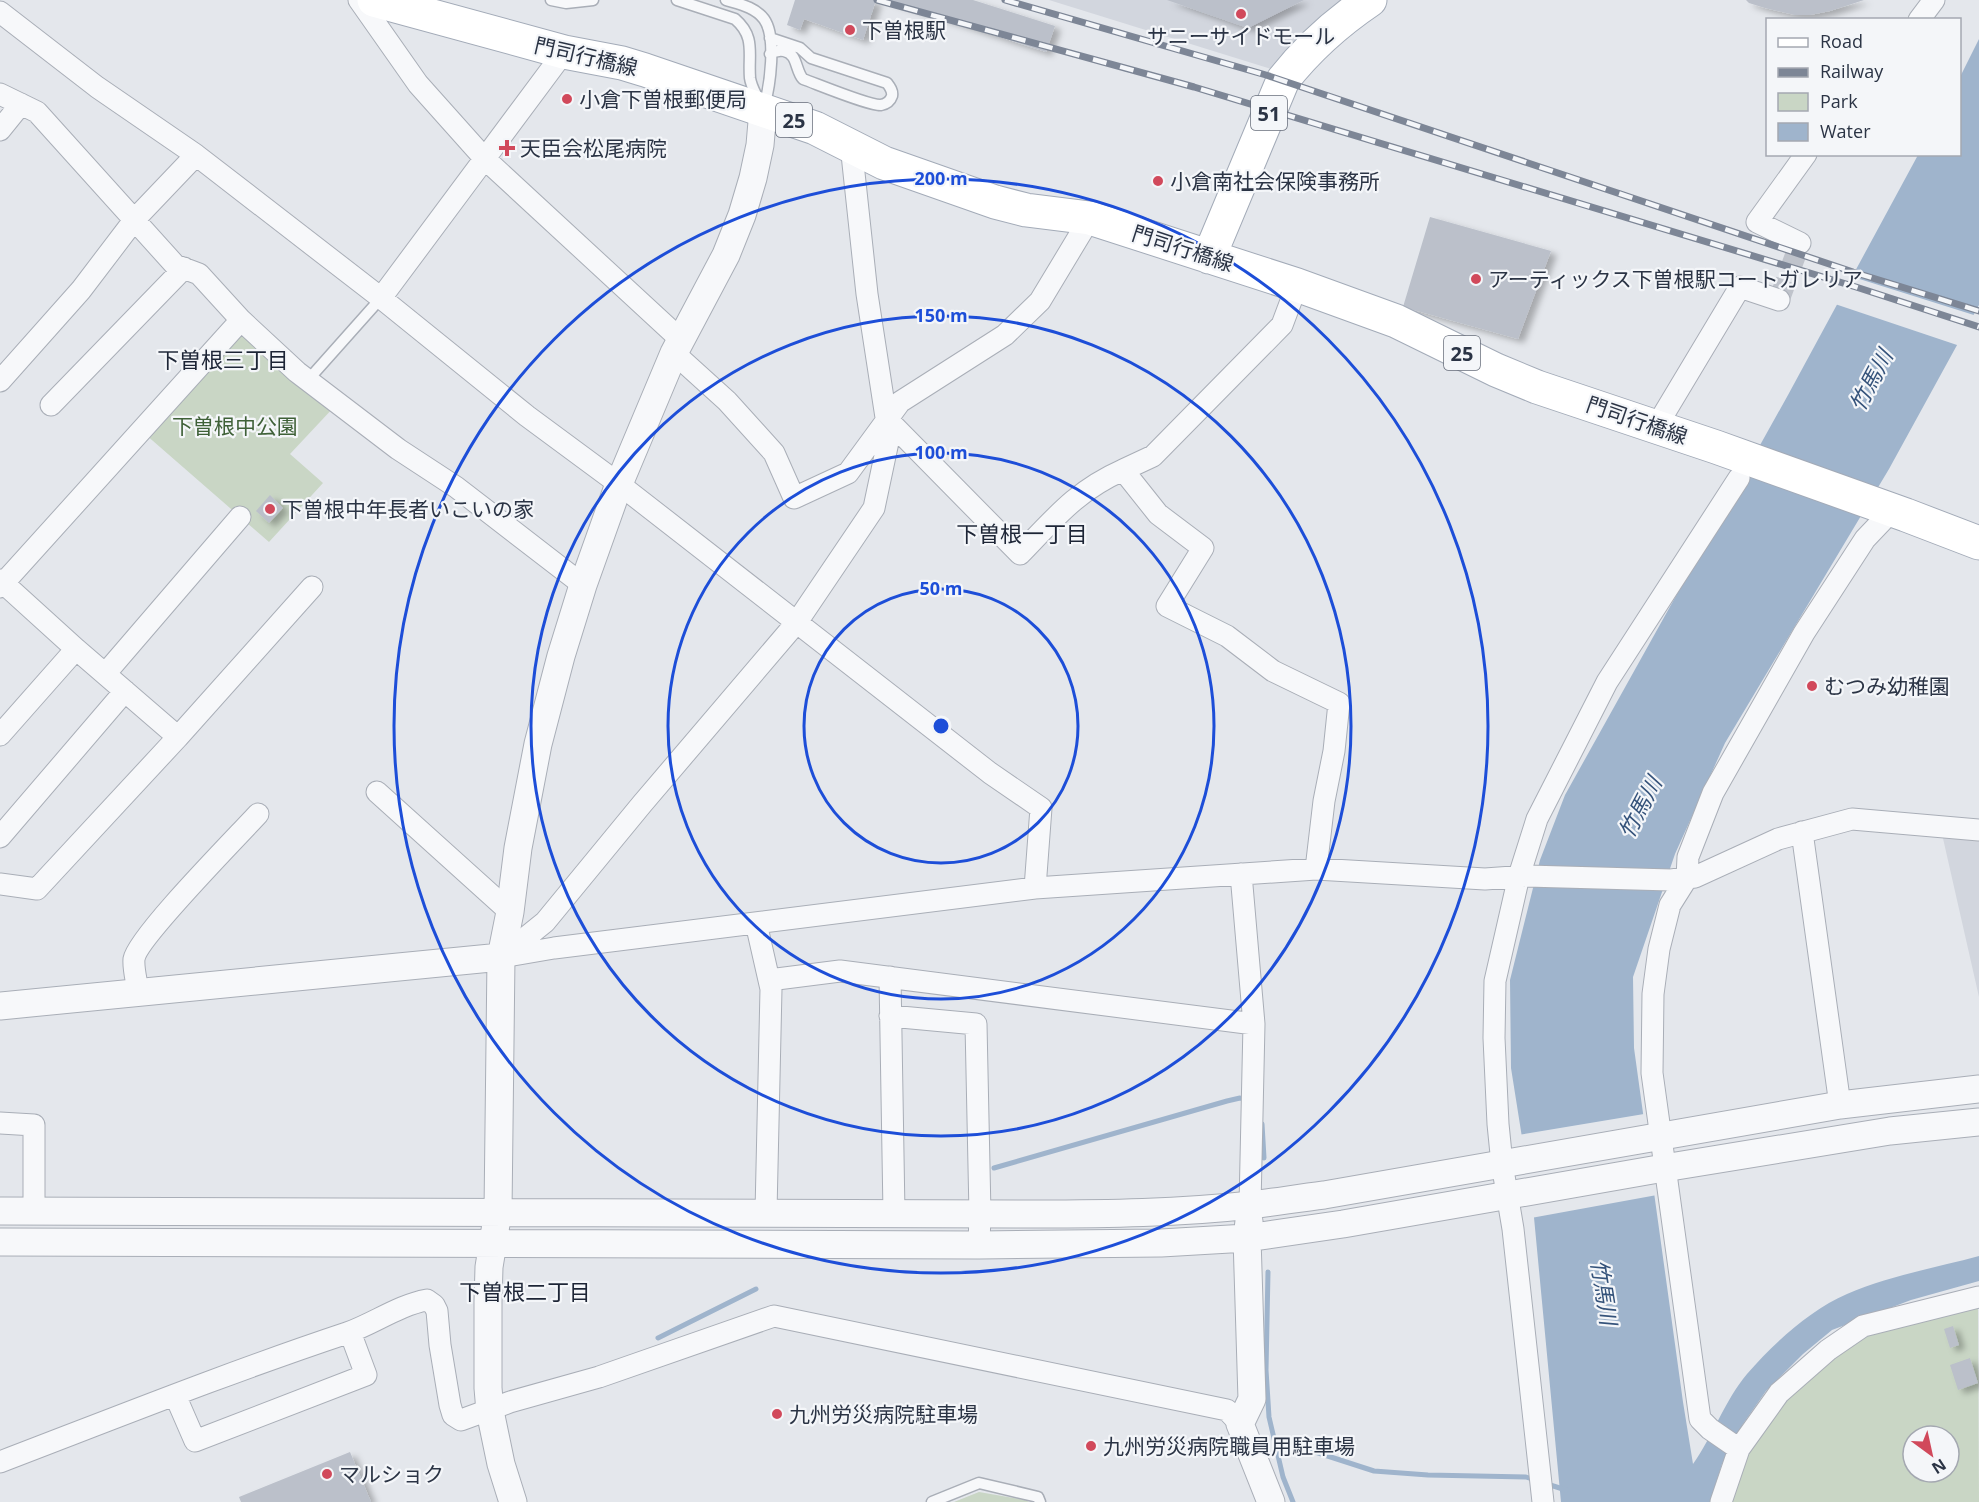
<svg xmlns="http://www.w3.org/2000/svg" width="1979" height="1502" font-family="'Open Sans','Noto Sans JP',sans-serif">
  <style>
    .built { fill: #d2d6de }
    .green { fill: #c9d6c5; fill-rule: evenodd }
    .water { fill: #9fb4cc }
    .pier { fill: #e4e7ec }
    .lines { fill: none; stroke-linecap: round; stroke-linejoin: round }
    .stream { stroke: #9fb4cc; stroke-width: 5 }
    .building { fill: #bbc0ca; filter: url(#shadow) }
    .minor-tunnel { stroke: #bfc3cb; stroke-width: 21; stroke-dasharray: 21 10; stroke-linecap: butt }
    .service-casing { stroke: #a9aeb7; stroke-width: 13 }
    .minor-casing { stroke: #a9aeb7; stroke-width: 23 }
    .tertiary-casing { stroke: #a9aeb7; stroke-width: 29 }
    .primary-casing { stroke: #a3abb8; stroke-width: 35 }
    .service { stroke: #f7f8fa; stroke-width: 10 }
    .minor { stroke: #f7f8fa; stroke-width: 21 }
    .tertiary { stroke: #f7f8fa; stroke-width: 27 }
    .primary { stroke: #fff; stroke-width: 33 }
    .rail-casing { stroke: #7d8696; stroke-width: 7 }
    .rail { stroke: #f4f6f9; stroke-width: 4.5; stroke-dasharray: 14; stroke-linecap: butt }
    .ring { fill: none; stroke: #1d4ed8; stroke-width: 3 }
    .poi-dot { fill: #d1495b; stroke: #f4f6f9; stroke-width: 2 }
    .labels { text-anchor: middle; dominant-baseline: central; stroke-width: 4.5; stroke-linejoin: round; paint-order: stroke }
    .shield { fill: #f4f6f9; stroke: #676e7b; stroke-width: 1.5 }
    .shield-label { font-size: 20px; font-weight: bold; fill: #2b3445 }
    .poi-label { font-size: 21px; fill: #2b3445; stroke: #f4f6f9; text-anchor: start }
    .street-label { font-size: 21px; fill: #2b3445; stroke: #f4f6f9 }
    .park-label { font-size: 21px; fill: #3f6138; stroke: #f4f6f9 }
    .neighbourhood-label { font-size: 22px; fill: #1d2536; stroke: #f4f6f9 }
    .water-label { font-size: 22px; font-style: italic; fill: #34527a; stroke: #f4f6f9 }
    .centre { fill: #1d4ed8; stroke: #f4f6f9; stroke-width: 3 }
    .ring-label { font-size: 18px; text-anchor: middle; font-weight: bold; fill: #1d4ed8; stroke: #f4f6f9; stroke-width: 4.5; stroke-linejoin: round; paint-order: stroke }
  </style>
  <defs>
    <filter id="shadow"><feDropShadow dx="6" dy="4" stdDeviation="3" flood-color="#0004"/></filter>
  </defs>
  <rect width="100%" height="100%" fill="#e4e7ec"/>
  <path class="built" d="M1049 0H1363L1281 72Z
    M1942 834 1979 837V997Z"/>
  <path class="green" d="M241 327 335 406 290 454 323 483 269 542 145 434Z
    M1978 1307 1979 1502H1733L1732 1493 1745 1457 1784 1396 1862 1334ZM1913 1436H1949V1472H1913Z
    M979 1492 1025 1500 1029 1502H954Z"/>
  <path class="water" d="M1979 39V305L1889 469 1725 743 1675 854 1633 977 1634 1048 1683 1402 1693 1464C1713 1436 1725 1400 1747 1374 1774 1343 1810 1310 1847 1294 1888 1276 1935 1268 1979 1256V1281L1911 1300 1832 1330 1803 1354 1766 1391 1743 1424 1722 1464 1710 1502H1561L1533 1207 1511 1068 1510 980 1540 860 1565 795 1788 395 1918 155 1960 154V77Z"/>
  <path class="pier" d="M1850 276 1977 316 1960 346 1835 304Z
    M1646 1112 1657 1195 1531 1218 1518 1135 1644 1114Z"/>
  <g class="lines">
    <path class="stream" d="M1262 1124 1264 1158
      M994 1168 1227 1101 1240 1098 1246 1100
      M1268 1272 1266 1370 1269 1417 1283 1477 1293 1502
      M658 1338 756 1289
      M1275 1439 1374 1471 1428 1475 1526 1477 1535 1480
      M1547 1484 1566 1490"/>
  </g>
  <path class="building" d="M795 0H876L863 40 804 19 800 30 787 25Z
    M887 0H973L1055 26 1046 52Z
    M1167 0H1304L1248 28Z
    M1746 0H1864L1830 11 1810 15H1795L1765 8 1749 3Z
    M1430 217 1551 251 1518 339 1403 307Z
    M270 495 283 508 269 523 256 511Z
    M1953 1326 1959 1345 1950 1348 1944 1329Z
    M1970 1358 1978 1383 1958 1390 1950 1365Z
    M350 1452 371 1502H241L239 1497Z"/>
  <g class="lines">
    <path class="minor-tunnel" d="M1779 300 1800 243"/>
    <defs>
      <path id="service" d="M551 0 566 3 593 0
        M677 0 735 19C756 37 748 54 750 78 751 86 756 94 759 101
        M726 0C739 4 755 7 764 19 777 37 770 86 764 107
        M770 38 800 48 811 58 887 83C890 87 893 91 892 96 890 102 886 104 881 105 870 106 817 84 803 79 795 70 798 54 784 51 779 50 775 51 770 54
        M308 380 381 298
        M932 1502 979 1483 1038 1497 1040 1502"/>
      <path id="minor" d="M359 0 418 84 485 159 680 339
        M0 12 97 87 196 155 381 298 527 416 619 484 990 773 1041 808 1035 888
        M1919 20 1934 0
        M0 94 37 112 175 265 199 274 241 320 0 587
        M0 130 21 104
        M1800 243 1757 222 1806 154
        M1297 285 1282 325 1153 456 1123 470 1158 514 1203 548 1167 606 1227 636 1273 671 1339 703 1334 751 1324 801 1316 869
        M381 298 564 52
        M241 320 297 372 398 449 456 487 583 585
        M674 353 727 401 774 453 794 498 848 473 900 402 1005 335 1040 301 1090 218
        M0 381 81 290 135 219 196 155
        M51 405 184 268
        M887 419 1020 554C1055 518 1076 491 1123 470
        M1656 427 1740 287 1779 300
        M0 580 76 649 178 737 37 889 0 884
        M105 674 240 517
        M0 735 76 649
        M178 737 312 587
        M377 792 510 912
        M1802 832 1840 1105
        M0 837 125 691
        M1241 874 1254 1024 1250 1205
        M756 923 771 989 766 1212
        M504 955 545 922 642 804 797 622 874 508 889 437 867 294 851 145
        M501 957 554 948 1035 888 1316 869 1485 879 1527 876 1671 880 1695 877 1778 839 1852 819 1979 830
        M890 977 894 1213
        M769 980 840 971 1254 1024
        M138 992C137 982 133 969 134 959 137 938 238 836 258 814
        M890 1016 976 1024 980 1214 979 1245
        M0 1123 34 1125V1212
        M175 1395 195 1441 366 1375 350 1332
        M1739 1449 1710 1429 1700 1419 1652 1073 1653 994 1659 949 1670 905 1687 878 1688 857 1713 793 1804 633 1865 539 1885 518
        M0 1462C115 1418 230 1372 347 1333 373 1324 399 1305 427 1300L434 1305 437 1311 440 1345 450 1405 453 1415 461 1420 510 1402 599 1377 774 1316 1227 1410 1240 1424
        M1543 1502 1513 1229 1502 1164 1498 1124 1494 1038 1495 981 1519 876 1537 819 1607 682 1739 478
        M1721 1502 1739 1449 1779 1393 1828 1350 1863 1326 1979 1297"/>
      <path id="tertiary" d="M0 1006 501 957
        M0 1211 1035 1214C1107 1214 1179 1213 1251 1205 1275 1202 1300 1198 1324 1195L1840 1105 1979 1089
        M1249 1221 1247 1238 1252 1399 1240 1424 1271 1502
        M0 1242 979 1245 1161 1243 1247 1238 1343 1224 1664 1168 1890 1131 1979 1122
        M513 1502 501 1464 490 1411 488 1388V1302L489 1267 498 1212 501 957 510 912 518 848 538 744 561 656 583 585 619 484 674 353 726 255 742 215 753 178 760 145 763 110"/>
      <path id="primary" d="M374 0 564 52 622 63 645 70 815 128 884 163 995 202 1026 210 1090 218 1297 285 1396 321 1496 370 1537 387 1716 447 1906 515 1979 543
        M1209 257 1283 80C1308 48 1336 23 1370 0"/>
    </defs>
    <use href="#service" class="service-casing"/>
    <use href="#minor" class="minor-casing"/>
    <use href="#tertiary" class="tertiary-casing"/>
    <use href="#primary" class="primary-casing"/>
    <use href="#service" class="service"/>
    <use href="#minor" class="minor"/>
    <use href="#tertiary" class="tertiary"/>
    <use href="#primary" class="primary"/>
    <defs>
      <path id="rail" d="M877 0 1194 87 1856 287 1979 327
        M1005 0 1266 75 1853 272 1979 311"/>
    </defs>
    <use href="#rail" class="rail-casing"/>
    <use href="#rail" class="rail"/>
  </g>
  <g class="ring">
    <circle cx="941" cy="726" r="137"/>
    <circle cx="941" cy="726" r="273"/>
    <circle cx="941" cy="726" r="410"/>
    <circle cx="941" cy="726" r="547"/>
  </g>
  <g class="poi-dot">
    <circle cx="1241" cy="14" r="6"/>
    <circle cx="850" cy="30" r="6"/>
    <circle cx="567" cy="99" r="6"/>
    <path d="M504 139h6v6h6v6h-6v6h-6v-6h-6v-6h6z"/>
    <circle cx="1158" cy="181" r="6"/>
    <circle cx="1476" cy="279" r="6"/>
    <circle cx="270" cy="509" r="6"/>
    <circle cx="1812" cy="686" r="6"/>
    <circle cx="777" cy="1414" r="6"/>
    <circle cx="1091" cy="1446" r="6"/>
    <circle cx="327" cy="1474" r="6"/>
  </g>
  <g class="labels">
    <g class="shield">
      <rect x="1251" y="96" width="36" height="34" rx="4.5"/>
      <rect x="776" y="103" width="36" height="34" rx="4.5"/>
      <rect x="1444" y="336" width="36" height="34" rx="4.5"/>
    </g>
    <g class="shield-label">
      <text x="1269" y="113">51</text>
      <text x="794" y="120">25</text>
      <text x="1462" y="353">25</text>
    </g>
    <g class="poi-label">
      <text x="862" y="30">下曽根駅</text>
      <text x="1241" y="36" text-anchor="middle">サニーサイドモール</text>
      <text x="579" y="99">小倉下曽根郵便局</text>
      <text x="520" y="148">天臣会松尾病院</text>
      <text x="1170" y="181">小倉南社会保険事務所</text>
      <text x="1488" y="279">アーティックス下曽根駅コートガレリア</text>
      <text x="282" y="509">下曽根中年長者いこいの家</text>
      <text x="1824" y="686">むつみ幼稚園</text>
      <text x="789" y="1414">九州労災病院駐車場</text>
      <text x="1103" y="1446">九州労災病院職員用駐車場</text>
      <text x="339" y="1474">マルショク</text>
    </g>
    <g class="street-label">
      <text transform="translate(586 56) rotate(13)">門司行橋線</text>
      <text transform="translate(1183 248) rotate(18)">門司行橋線</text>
      <text transform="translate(1637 420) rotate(19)">門司行橋線</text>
    </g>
    <g class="park-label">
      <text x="235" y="426">下曽根中公園</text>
    </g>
    <g class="neighbourhood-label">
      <text x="223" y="359">下曽根三丁目</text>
      <text x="1022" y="533">下曽根一丁目</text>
      <text x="525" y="1291">下曽根二丁目</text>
    </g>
    <g class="water-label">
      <text transform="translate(1870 380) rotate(-62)">竹馬川</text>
      <text transform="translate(1639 807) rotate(-62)">竹馬川</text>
      <text transform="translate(1605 1292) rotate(81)">竹馬川</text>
    </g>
  </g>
  <circle cx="941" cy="726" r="9" class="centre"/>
  <g class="ring-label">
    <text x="941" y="185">200 m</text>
    <text x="941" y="322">150 m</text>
    <text x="941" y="459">100 m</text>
    <text x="941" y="595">50 m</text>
  </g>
  <rect x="1766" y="18" width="195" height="138" fill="#f4f6f9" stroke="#a4a8b1" stroke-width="1.5"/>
  <rect x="1778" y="38" width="30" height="9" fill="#ffffff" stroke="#a4a8b1" stroke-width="1.5"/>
  <text x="1820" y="48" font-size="18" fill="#2b3445">Road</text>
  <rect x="1778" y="68" width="30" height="9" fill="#7d8696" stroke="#a4a8b1" stroke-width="1.5"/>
  <text x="1820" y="78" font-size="18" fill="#2b3445">Railway</text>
  <rect x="1778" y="93" width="30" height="18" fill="#c9d6c5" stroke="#a4a8b1" stroke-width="1.5"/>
  <text x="1820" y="108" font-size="18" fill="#2b3445">Park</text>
  <rect x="1778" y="123" width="30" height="18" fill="#9fb4cc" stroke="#a4a8b1" stroke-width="1.5"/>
  <text x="1820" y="138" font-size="18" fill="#2b3445">Water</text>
  <g transform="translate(1931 1454) rotate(147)"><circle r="28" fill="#f4f6f9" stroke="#a4a8b1" stroke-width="1.5"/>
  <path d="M0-4.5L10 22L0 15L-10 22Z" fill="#d1495b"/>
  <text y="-9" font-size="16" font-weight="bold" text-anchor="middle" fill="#2b3445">N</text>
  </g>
</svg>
